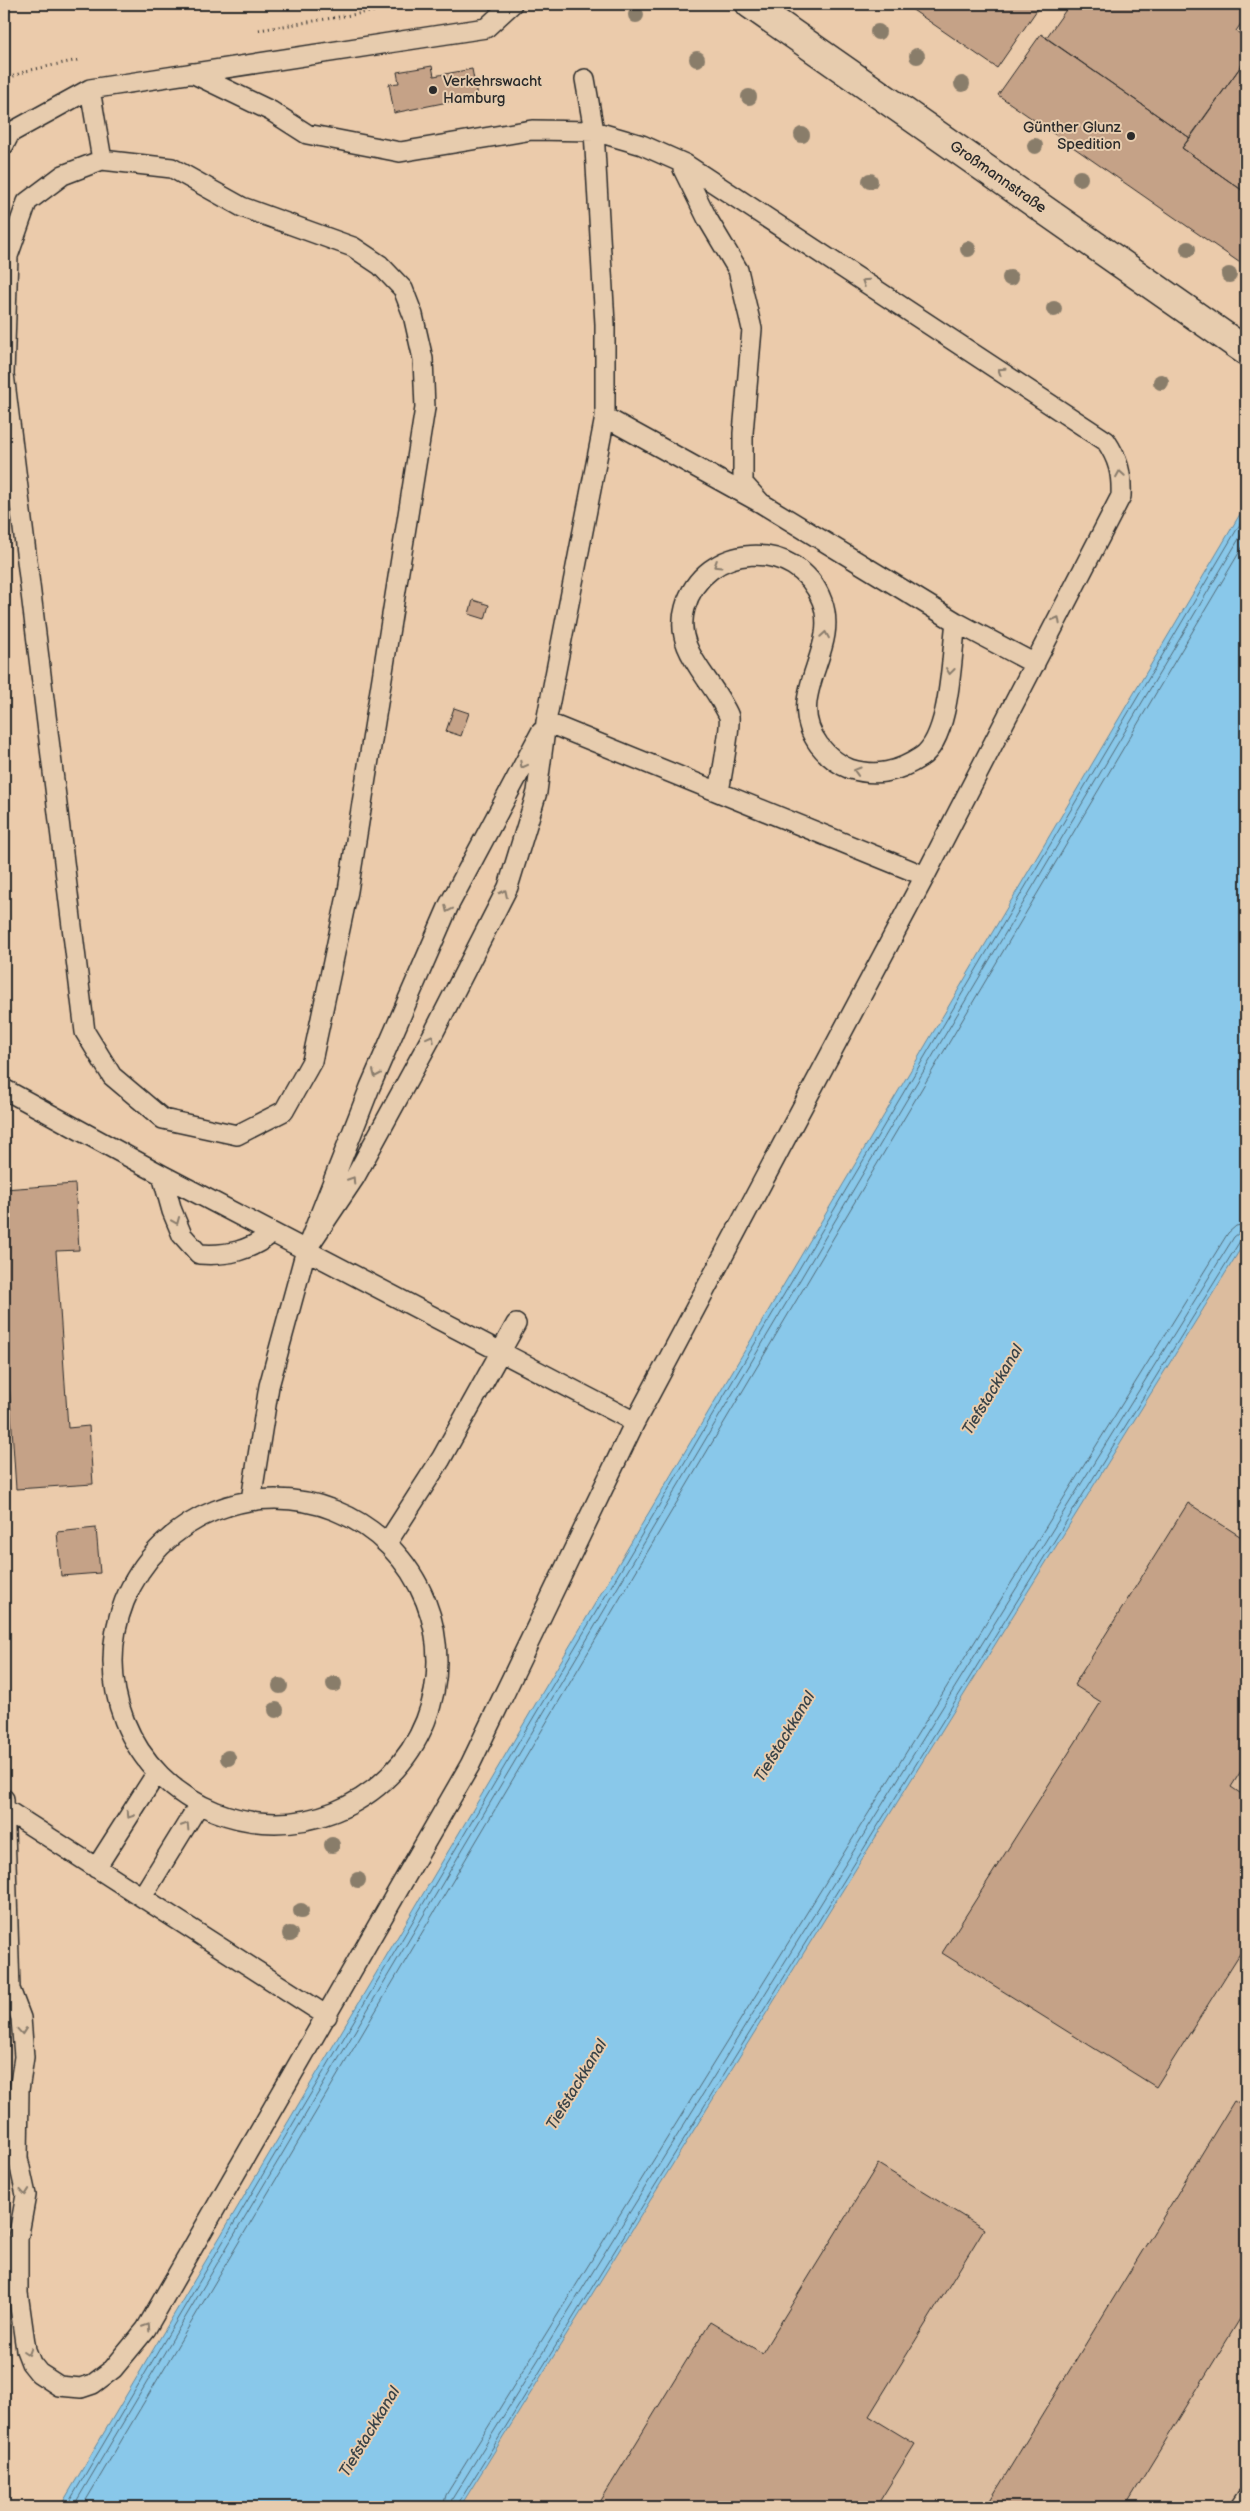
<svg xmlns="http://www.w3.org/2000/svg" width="1250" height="2511" font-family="'Balsamiq Sans',sans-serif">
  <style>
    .built { fill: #dcbc9e }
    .water { fill: #89c8ea; stroke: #63899e }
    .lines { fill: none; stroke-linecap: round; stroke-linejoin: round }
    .shore { stroke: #516a77; stroke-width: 1 }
    .building { fill: #c5a287; stroke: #2b2b2b }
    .lane-casing { stroke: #2b2b2b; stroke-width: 22 }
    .secondary-casing { stroke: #2b2b2b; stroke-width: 31 }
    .path { stroke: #2b2b2b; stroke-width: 3; stroke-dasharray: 1 4; stroke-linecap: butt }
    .lane { stroke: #e7ccae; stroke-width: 19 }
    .secondary { stroke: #e7ccae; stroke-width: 28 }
    .tree { fill: #897d6b }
    .oneway { stroke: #897c6c }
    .poi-dot { fill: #2b2b2b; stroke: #e7ccae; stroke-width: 2 }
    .labels { text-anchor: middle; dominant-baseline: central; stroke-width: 4; stroke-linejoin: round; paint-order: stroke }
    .poi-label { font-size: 15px; fill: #2b2b2b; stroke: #e7ccae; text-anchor: start }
    .street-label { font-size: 15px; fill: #2b2b2b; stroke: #e7ccae }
    .water-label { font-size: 16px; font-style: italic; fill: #394348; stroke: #e7ccae }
  </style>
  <rect width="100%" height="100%" fill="#ebcbab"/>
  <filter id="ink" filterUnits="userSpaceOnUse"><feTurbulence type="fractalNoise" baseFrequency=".02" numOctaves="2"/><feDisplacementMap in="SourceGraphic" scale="10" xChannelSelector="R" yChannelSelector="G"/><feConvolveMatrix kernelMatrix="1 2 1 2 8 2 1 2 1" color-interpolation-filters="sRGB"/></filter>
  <g filter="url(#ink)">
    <path class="built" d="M1246 1240V2507H460Z"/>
    <path class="water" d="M1246 504V1240L460 2507H60Z"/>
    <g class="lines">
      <path class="shore" d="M66 2507 1246 514
        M73 2507 1246 527
        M82 2507 1246 541
        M443 2507 446 2495 1228 1233 1236 1226 1246 1224
        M450 2507 452 2499 1234 1237 1239 1233 1246 1232
        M456 2507 1240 1241 1246 1238"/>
    </g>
    <path class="building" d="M904 4H1041L997 68Z
      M1070 4H1246V16L1236 31 1246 38V59L1190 138 1046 38Z
      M1041 34 1190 138 1182 148 1246 193V267L998 95Z
      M1246 59V193L1182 148Z
      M432 66 434 76 472 69 477 96 394 113 389 84 399 83 397 72Z
      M473 600 489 605 485 619 469 614Z
      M454 708 469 713 461 736 446 731Z
      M75 1184 79 1250 56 1251 68 1428 89 1426 93 1484 16 1489 4 1306V1189Z
      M1188 1503 1246 1540V1763L1231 1787 1246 1797V1944L1156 2087 942 1953 1101 1702 1074 1685Z
      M96 1528 100 1573 61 1576 57 1532Z
      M1234 2101 1246 2108V2309L1125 2507H986Z
      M878 2164 984 2229 869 2416 915 2444 876 2507H597L710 2322 762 2353Z"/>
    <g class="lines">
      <defs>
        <path id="lane" d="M192 73 271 111 307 134 400 152 532 130 594 131 642 145 685 164 683 169 707 218 738 270 752 329 743 433V483L761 503
          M90 89 102 160
          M4 145 10 133 90 89 486 28 512 4
          M102 160 172 168 242 207 353 247 380 265 403 289 413 315 423 359 425 408 348 891 312 1061 284 1111 237 1135 163 1119 112 1076 85 1032 4 374 8 256 27 202 63 175Z
          M605 417 761 503 956 622 1035 664
          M546 722 925 876
          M719 792C721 779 731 727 729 717 728 713 724 707 722 703 705 672 674 647 685 608 703 542 798 536 822 601 841 652 782 695 819 745 827 755 837 764 850 769 877 777 898 772 921 757 951 737 951 657 956 622
          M4 1089 162 1175 635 1422
          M162 1175 172 1211 182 1235 199 1254C227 1256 250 1251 272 1233
          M306 1250 355 1177 432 1036 508 887 537 792 546 722 605 417V324L594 131 585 79
          M113 1661a162 162 0 1 1 324 0a162 162 0 1 1-324 0Z
          M251 1500 269 1386 306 1250 370 1087 449 905 541 732
          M387 1543 441 1459 516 1324
          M4 1799 10 1989 21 2018 24 2057 19 2090 18 2158 26 2195 18 2239V2293L26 2350 31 2363 39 2373 59 2386 81 2388 93 2384 113 2369 146 2329 470 1765 635 1422 925 876 1121 496C1122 473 1118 459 1106 441L685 164
          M5 1809 327 2016
          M96 1868 156 1774
          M142 1897 198 1806
          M1240 2507 1246 2498"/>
        <path id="secondary" d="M750 4 1246 351"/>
      </defs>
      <use href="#lane" class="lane-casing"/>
      <use href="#secondary" class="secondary-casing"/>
      <path class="path" d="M259 30 418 4
        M4 80 26 71 78 60"/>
      <use href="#lane" class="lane"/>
      <use href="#secondary" class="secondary"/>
    </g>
    <g class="tree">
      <circle cx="636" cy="15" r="8"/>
      <circle cx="878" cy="32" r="8"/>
      <circle cx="917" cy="56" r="8"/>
      <circle cx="697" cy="59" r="8"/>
      <circle cx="962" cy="84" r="8"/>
      <circle cx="749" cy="97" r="8"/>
      <circle cx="802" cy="135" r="8"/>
      <circle cx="1035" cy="146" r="8"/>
      <circle cx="1080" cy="178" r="8"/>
      <circle cx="870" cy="181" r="8"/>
      <circle cx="968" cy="249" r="8"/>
      <circle cx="1188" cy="249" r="8"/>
      <circle cx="1229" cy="275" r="8"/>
      <circle cx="1010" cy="278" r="8"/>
      <circle cx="1054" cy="309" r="8"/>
      <circle cx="1161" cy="382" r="8"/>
      <circle cx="334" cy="1684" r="8"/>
      <circle cx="280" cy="1686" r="8"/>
      <circle cx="276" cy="1710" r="8"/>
      <circle cx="228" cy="1758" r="8"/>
      <circle cx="332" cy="1845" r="8"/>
      <circle cx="358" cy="1880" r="8"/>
      <circle cx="301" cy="1911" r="8"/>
      <circle cx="290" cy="1934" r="8"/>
    </g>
    <defs><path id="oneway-chevron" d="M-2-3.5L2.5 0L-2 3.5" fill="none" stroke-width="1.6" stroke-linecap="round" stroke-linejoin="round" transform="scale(1.25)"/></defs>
    <g class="oneway">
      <use href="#oneway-chevron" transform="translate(865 282) rotate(-147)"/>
      <use href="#oneway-chevron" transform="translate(1001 371) rotate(-147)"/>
      <use href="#oneway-chevron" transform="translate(1120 474) rotate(-99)"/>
      <use href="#oneway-chevron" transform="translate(717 565) rotate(148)"/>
      <use href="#oneway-chevron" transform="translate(1057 620) rotate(-62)"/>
      <use href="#oneway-chevron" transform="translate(825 635) rotate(-81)"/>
      <use href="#oneway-chevron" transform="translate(950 671) rotate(97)"/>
      <use href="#oneway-chevron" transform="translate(523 765) rotate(118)"/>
      <use href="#oneway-chevron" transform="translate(857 771) rotate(-163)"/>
      <use href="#oneway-chevron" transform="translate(504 893) rotate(-64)"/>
      <use href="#oneway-chevron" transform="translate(448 909) rotate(115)"/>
      <use href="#oneway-chevron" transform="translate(431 1038) rotate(-62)"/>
      <use href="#oneway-chevron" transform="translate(376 1074) rotate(114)"/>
      <use href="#oneway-chevron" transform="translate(352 1180) rotate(-57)"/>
      <use href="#oneway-chevron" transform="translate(176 1221) rotate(67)"/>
      <use href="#oneway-chevron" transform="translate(130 1815) rotate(122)"/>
      <use href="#oneway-chevron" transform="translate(186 1826) rotate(-58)"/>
      <use href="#oneway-chevron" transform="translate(22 2031) rotate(85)"/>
      <use href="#oneway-chevron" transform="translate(25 2192) rotate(85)"/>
      <use href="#oneway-chevron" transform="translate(147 2327) rotate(-57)"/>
      <use href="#oneway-chevron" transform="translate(28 2352) rotate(72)"/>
    </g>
  </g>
  <g class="poi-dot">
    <circle cx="433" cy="90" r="5"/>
    <circle cx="1131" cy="136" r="5"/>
  </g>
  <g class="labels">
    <g class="poi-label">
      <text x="443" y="81">Verkehrswacht<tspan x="443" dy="17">Hamburg</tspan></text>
      <text x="1121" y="127" text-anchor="end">Günther Glunz<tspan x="1121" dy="17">Spedition</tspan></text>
    </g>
    <g class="street-label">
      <text transform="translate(998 177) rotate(35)">Großmannstraße</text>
    </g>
    <g class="water-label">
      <text transform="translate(993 1390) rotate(-59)">Tiefstackkanal</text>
      <text transform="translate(785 1737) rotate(-59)">Tiefstackkanal</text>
      <text transform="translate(577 2085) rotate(-59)">Tiefstackkanal</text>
      <text transform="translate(370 2432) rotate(-59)">Tiefstackkanal</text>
    </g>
  </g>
  <rect width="1250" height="2511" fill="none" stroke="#e7ccae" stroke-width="20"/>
  <rect x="10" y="10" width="1230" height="2491" fill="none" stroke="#2b2b2b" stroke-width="2" filter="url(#ink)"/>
</svg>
